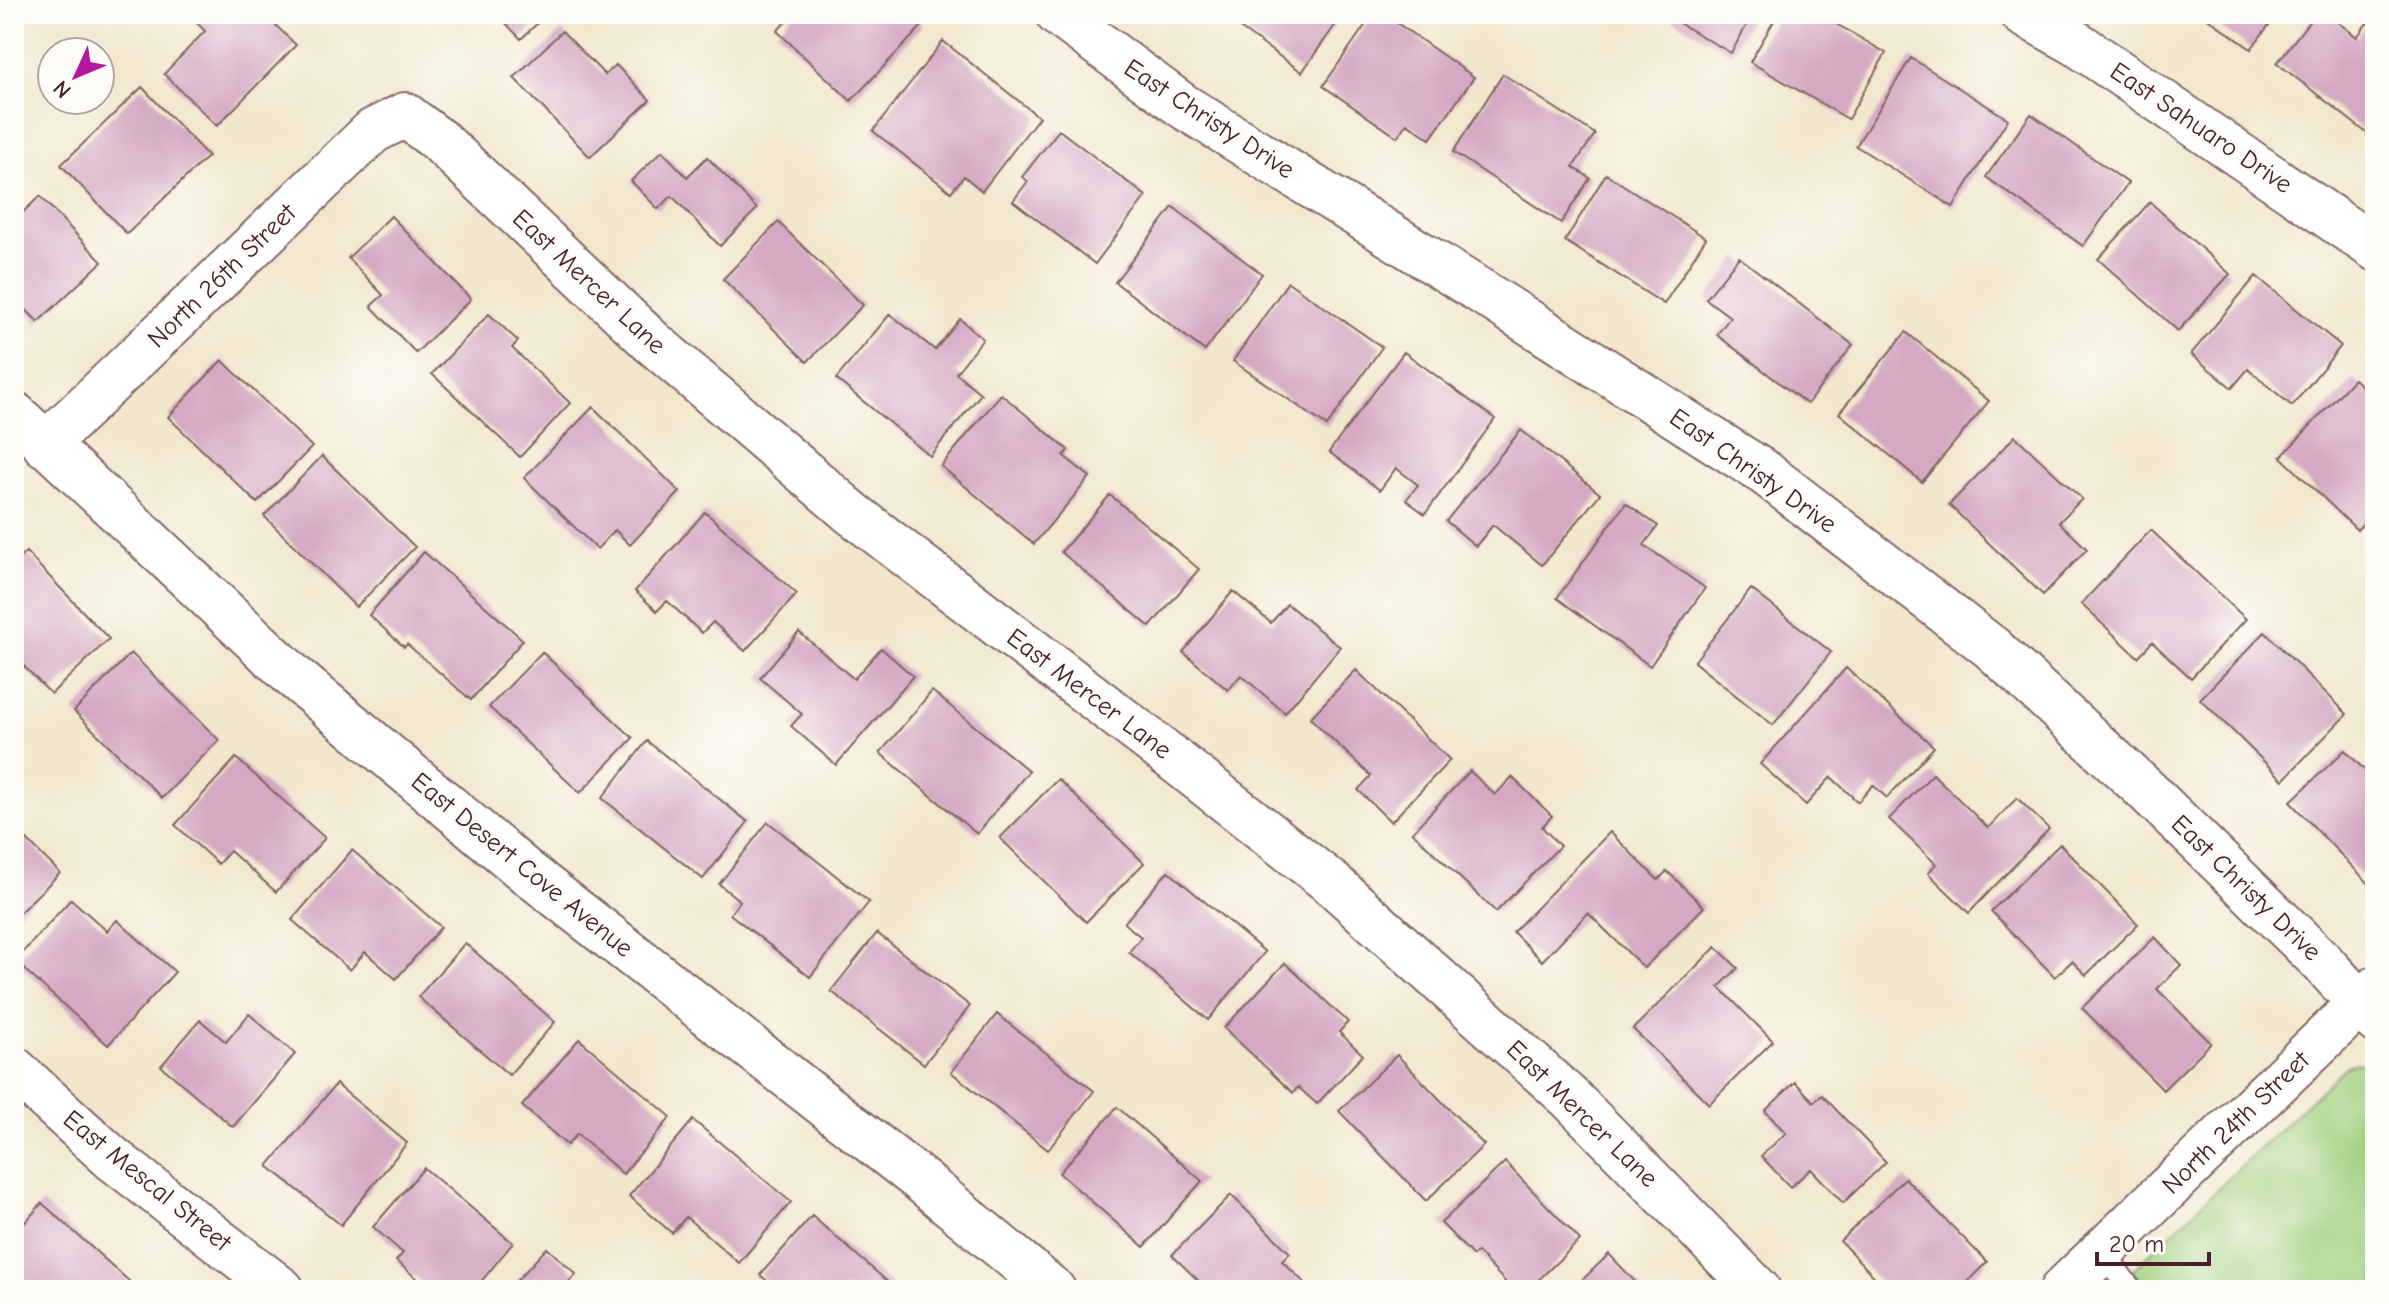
<svg xmlns="http://www.w3.org/2000/svg" width="2389" height="1304" font-family="'Comic Neue',sans-serif">
  <style>
    .green { fill: #a0cf7d; stroke: #757754; stroke-width: 2 }
    .building { fill: #d4a8c2 }
    .lines { fill: none; stroke-linecap: round; stroke-linejoin: round }
    .lane-casing { stroke: #846564; stroke-width: 26 }
    .street-casing { stroke: #846564; stroke-width: 48 }
    .secondary-casing { stroke: #846564; stroke-width: 48 }
    .lane { stroke: #fff; stroke-width: 22 }
    .street { stroke: #fff; stroke-width: 44 }
    .secondary { stroke: #fff; stroke-width: 44 }
    .labels { text-anchor: middle; dominant-baseline: central; stroke-width: 7; stroke-linejoin: round; paint-order: stroke }
    .street-label { font-size: 26px; fill: #4a1f2b; stroke: #fdfcf7 }
  </style>
  <rect width="100%" height="100%" fill="#fdfcf7"/>
  <filter id="ink" filterUnits="userSpaceOnUse"><feTurbulence type="fractalNoise" baseFrequency=".0125" numOctaves="2"/><feDisplacementMap in="SourceGraphic" scale="16" xChannelSelector="R" yChannelSelector="G"/><feConvolveMatrix kernelMatrix="1 2 1 2 8 2 1 2 1" color-interpolation-filters="sRGB"/></filter>
  <filter id="wash" filterUnits="userSpaceOnUse"><feTurbulence type="fractalNoise" baseFrequency=".006" numOctaves="4" result="noise"/><feDisplacementMap in="SourceGraphic" scale="32" xChannelSelector="R" yChannelSelector="G"/><feGaussianBlur stdDeviation="1.8" result="paint"/><feColorMatrix in="noise" values="0 0 0 0 0 0 0 0 0 0 0 0 0 0 0 0 0 1.4 0 .05"/><feComposite in="paint" operator="in"/></filter>
  <g filter="url(#wash)">
    <rect width="100%" height="100%" fill="#f1e7cd"/>
    <path class="green" d="M2355 1062 2375 1066V1290H2112L2345 1067Z"/>
    <g id="blocks">
      <path class="building" d="M188 14H264L296 45 217 126 164 74 205 31Z
        M497 14H547L521 39Z
        M793 14H912L923 25 851 101 777 31Z
        M1220 14H1343L1302 72Z
        M1373 14H1384L1474 77 1430 139 1407 123 1397 137 1323 86Z
        M1663 14H1753L1731 53Z
        M1778 14H1819L1886 53 1848 119 1750 62Z
        M2202 14H2277L2251 49Z
        M2315 14H2327L2357 37 2367 23 2375 29V133L2372 137 2277 63Z
        M562 31 605 75 616 65 650 100 590 157 514 78Z
        M943 41 1039 117 982 191 964 176 951 192 873 131Z
        M1911 58 2008 119 1953 207 1856 146Z
        M1503 74 1595 134 1573 167 1590 178 1561 223 1453 152Z
        M142 87 208 156 127 234 61 165Z
        M2031 114 2128 183 2083 246 1986 177Z
        M1059 130 1146 196 1095 264 1013 201 1028 181 1022 177Z
        M662 151 687 177 707 157 757 209 720 246 672 196 658 209 631 181Z
        M1606 174 1706 238 1664 304 1565 241Z
        M40 196 102 262 38 322 14 297V221Z
        M2150 202 2230 274 2178 331 2098 259Z
        M1173 207 1262 274 1205 351 1115 282Z
        M391 216 471 299 416 353 371 306 383 295 348 258Z
        M778 222 863 305 807 362 723 279Z
        M1739 257 1853 345 1807 404 1717 335 1730 317 1706 299Z
        M2256 276 2341 346 2292 406 2248 369 2232 388 2191 354Z
        M1288 282 1382 347 1327 426 1233 361Z
        M489 314 518 341 512 348 570 403 520 457 432 374Z
        M890 314 935 350 960 319 983 339 956 373 981 394 930 456 836 379Z
        M1906 332 1989 401 1922 482 1839 413Z
        M1404 352 1495 419 1425 514 1406 500 1418 485 1396 468 1380 490 1329 452Z
        M222 360 312 447 257 503 168 417Z
        M2354 379 2375 399V511L2357 530 2281 457Z
        M1001 394 1068 450 1064 456 1090 477 1034 544 941 466Z
        M593 407 680 492 630 545 615 530 597 549 524 478Z
        M1521 430 1600 494 1542 565 1493 525 1476 546 1446 521Z
        M2015 436 2082 499 2059 522 2087 549 2043 595 1949 505Z
        M322 456 415 547 356 607 264 516Z
        M1110 495 1199 569 1150 627 1061 552Z
        M1626 503 1658 526 1644 545 1705 588 1650 666 1557 598Z
        M705 512 797 594 745 651 713 622 702 633 667 601 657 611 635 591Z
        M2151 530 2246 619 2191 678 2152 642 2138 657 2081 604Z
        M26 552 109 639 51 694 14 656V563Z
        M424 552 523 640 471 700 407 644 404 647 369 615Z
        M1751 589 1831 652 1773 725 1694 662Z
        M1233 591 1271 623 1287 604 1340 647 1285 713 1241 675 1228 690 1183 652Z
        M799 632 854 679 881 648 913 676 836 765 791 726 802 714 760 678Z
        M2265 632 2347 714 2283 780 2200 699Z
        M542 652 633 738 580 793 489 707Z
        M131 653 219 740 162 798 74 711Z
        M1846 668 1934 747 1887 798 1873 785 1858 802 1831 777 1806 805 1760 764Z
        M1356 670 1450 760 1391 822 1358 790 1371 776 1310 718Z
        M932 691 1029 771 977 834 880 753Z
        M647 741 748 822 703 879 602 798Z
        M2345 750 2375 781V890L2290 802Z
        M236 758 325 838 276 892 230 851 218 864 175 825Z
        M1470 771 1495 795 1512 777 1552 816 1542 827 1560 846 1496 912 1412 832Z
        M1933 774 1988 828 2017 798 2049 829 1969 913 1928 873 1936 864 1889 819Z
        M1058 779 1144 863 1086 922 1000 838Z
        M768 822 869 902 810 977 730 914 740 901 719 884Z
        M14 827 60 873 14 918Z
        M1610 832 1658 880 1667 871 1704 907 1644 968 1588 913 1542 961 1513 932Z
        M2060 844 2138 924 2086 975 2072 961 2055 977 1991 911Z
        M352 850 441 927 396 979 365 952 350 970 292 920Z
        M1168 871 1265 952 1208 1020 1129 952 1141 937 1124 923Z
        M71 899 107 931 117 920 175 972 108 1045 15 961Z
        M877 933 970 1006 924 1064 831 991Z
        M2155 937 2181 965 2157 989 2211 1043 2163 1090 2082 1008Z
        M465 943 555 1022 509 1075 418 997Z
        M1716 947 1738 968 1719 987 1773 1041 1709 1104 1633 1029Z
        M1285 963 1348 1022 1339 1032 1363 1055 1317 1104 1298 1087 1293 1093 1224 1028Z
        M249 1014 295 1054 233 1127 161 1066 200 1020 226 1042Z
        M997 1014 1094 1091 1048 1150 951 1072Z
        M579 1039 671 1117 623 1174 577 1134 567 1145 522 1106Z
        M1397 1055 1484 1145 1426 1201 1339 1111Z
        M1795 1082 1814 1102 1822 1095 1886 1162 1843 1203 1811 1169 1790 1187 1761 1156 1786 1133 1765 1111Z
        M336 1084 407 1143 341 1225 268 1166Z
        M1117 1107 1202 1181 1144 1247 1059 1173Z
        M693 1120 791 1202 739 1263 686 1217 672 1233 629 1196Z
        M1505 1162 1580 1240 1528 1290H1513L1477 1252 1473 1256 1441 1223Z
        M424 1168 513 1243 474 1290H431L396 1261 403 1253 373 1227Z
        M1905 1178 1987 1262 1959 1290H1887L1840 1241Z
        M1231 1195 1290 1253 1282 1261 1312 1290H1208L1172 1255Z
        M42 1203 139 1290H14V1235Z
        M812 1216 897 1290H778L760 1275Z
        M547 1248 576 1274 567 1284 573 1290H508Z
        M1609 1254 1643 1290H1572Z"/>
    </g>
  </g>
  <g filter="url(#ink)">
    <use href="#blocks" fill-opacity="0" stroke="#846564" stroke-width="2"/>
    <g class="lines">
      <defs>
        <path id="lane" d="M2102 1252 2131 1290"/>
        <path id="street" d="M1058 14 1183 106 1485 294 1765 473 1992 648 2148 792 2321 961 2375 1020
          M2023 14 2076 43 2375 248
          M14 414 293 676 524 870 923 1182 1053 1290
          M45 445 373 131 405 115 441 142 652 342 853 514 1148 739 1335 886 1571 1099 1758 1290
          M14 1069 113 1159 282 1290"/>
        <path id="secondary" d="M2062 1290 2375 989"/>
      </defs>
      <use href="#lane" class="lane-casing"/>
      <use href="#street" class="street-casing"/>
      <use href="#secondary" class="secondary-casing"/>
      <use href="#lane" class="lane"/>
      <use href="#street" class="street"/>
      <use href="#secondary" class="secondary"/>
    </g>
  </g>
  <g class="labels">
    <g class="street-label">
      <text transform="translate(1209 119) rotate(33)">East Christy Drive</text>
      <text transform="translate(2201 128) rotate(34)">East Sahuaro Drive</text>
      <text transform="translate(222 276) rotate(-44)">North 26th Street</text>
      <text transform="translate(589 282) rotate(43)">East Mercer Lane</text>
      <text transform="translate(1753 471) rotate(35)">East Christy Drive</text>
      <text transform="translate(1089 694) rotate(37)">East Mercer Lane</text>
      <text transform="translate(522 865) rotate(39)">East Desert Cove Avenue</text>
      <text transform="translate(2246 888) rotate(44)">East Christy Drive</text>
      <text transform="translate(1582 1114) rotate(44)">East Mercer Lane</text>
      <text transform="translate(2236 1123) rotate(-44)">North 24th Street</text>
      <text transform="translate(147 1181) rotate(39)">East Mescal Street</text>
    </g>
  </g>
  <rect width="2389" height="1304" fill="none" stroke="#fdfcf7" stroke-width="48"/>
  <g transform="translate(76 76) rotate(226)"><circle r="38" fill="#fdfcf7" stroke="#b5a4a5" stroke-width="2"/>
  <path d="M0-6L14 30L0 20L-14 30Z" fill="#b5179e"/>
  <text y="-12" font-size="22" font-weight="bold" text-anchor="middle" fill="#4a1f2b">N</text>
  </g>
  <path d="M2097 1252v12h112v-12" fill="none" stroke="#4a1f2b" stroke-width="4"/>
  <text x="2109" y="1252" font-size="24" fill="#4a1f2b" stroke="#fdfcf7" stroke-width="6" paint-order="stroke">20 m</text>
</svg>
